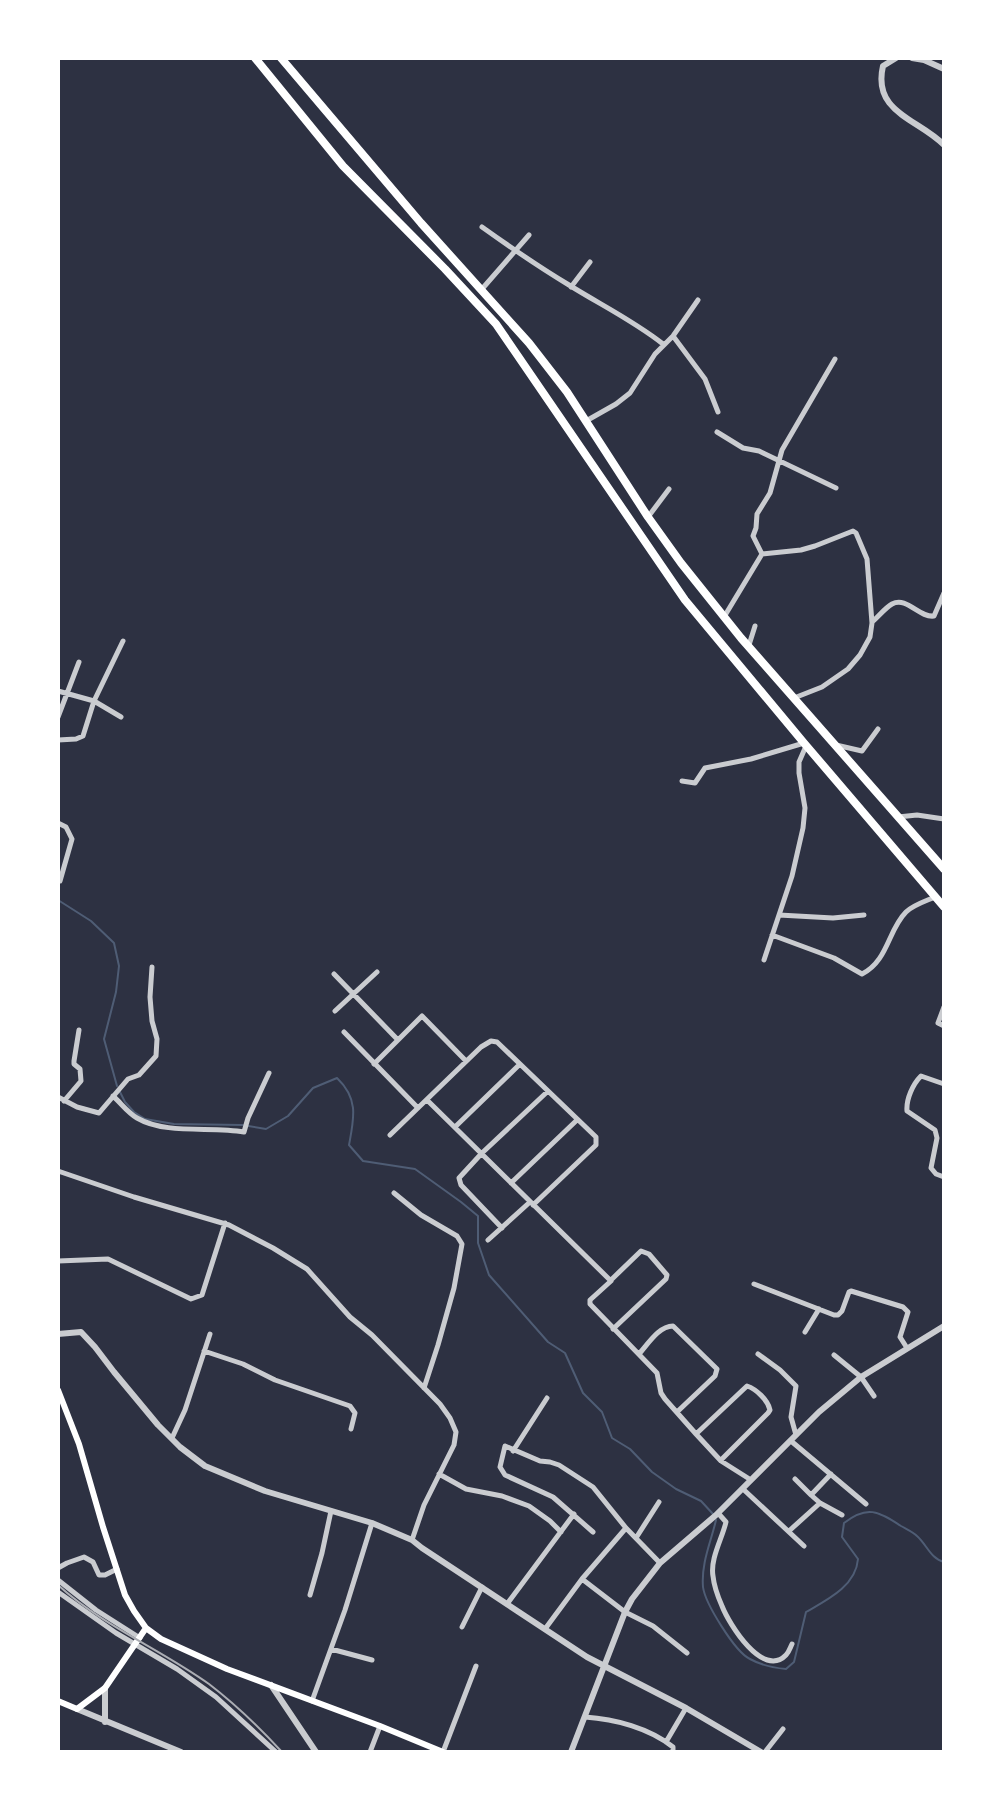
<svg xmlns="http://www.w3.org/2000/svg" width="1002" height="1810" font-family="Lora,serif">
  <style>
    .lines { fill: none; stroke-linecap: round; stroke-linejoin: round }
    .stream { stroke: #4f5d75; stroke-width: 2 }
    .minor { stroke: #caccd0; stroke-width: 5 }
    .tertiary { stroke: #caccd0; stroke-width: 6 }
    .secondary { stroke: #fff; stroke-width: 6 }
    .trunk { stroke: #fff; stroke-width: 8 }
    .rail { stroke: #abadb3; stroke-width: 2 }
  </style>
  <rect width="100%" height="100%" fill="#2d3142"/>
  <g class="lines">
    <path class="stream" d="M58 900 91 921 114 943 119 966 116 992 104 1039 117 1086
      M120 1092 125 1102 134 1112 145 1119 174 1124 242 1125 266 1129 288 1116 313 1088 337 1078C359 1099 354 1118 349 1145L363 1161 415 1169 461 1202 478 1216V1243L489 1275 548 1342 565 1353 583 1393 602 1412 612 1438 630 1449 652 1472 676 1489 701 1501 713 1514
      M716 1520C711 1542 701 1563 703 1587 705 1603 735 1652 750 1659 761 1665 773 1668 786 1669L794 1662 806 1612C827 1600 856 1586 858 1559L842 1537 844 1523C867 1505 878 1511 901 1526 906 1529 913 1532 917 1536 927 1545 931 1559 944 1562"/>
    <path class="minor" d="M482 227C510 247 539 267 569 285 601 305 634 321 663 344
      M571 287 590 262
      M482 289 529 235
      M673 336 705 379 718 412
      M586 421 616 404 630 393 655 354 673 336 698 300
      M717 432 743 448 759 451 836 488
      M648 517 669 489
      M762 554 801 550 815 546 853 531 856 533 867 559 872 623 870 637 860 655 848 669 822 687 794 698
      M762 554 753 536 756 528 757 514 770 493 782 450 835 359
      M724 617 762 554
      M872 622C878 617 885 608 892 604 907 596 919 618 934 616L944 593
      M749 645 755 626
      M58 691 94 701 123 641
      M58 717 79 662
      M58 740 76 739 83 736 94 701 121 717
      M836 745 862 751 878 729
      M682 781 695 783 705 768 751 759 804 743
      M898 817 917 815 944 819
      M58 823 66 827 72 839 60 881
      M779 915 833 918 864 915
      M772 935 834 958 862 974C888 961 888 930 906 912 913 905 926 901 935 897
      M764 960 792 876 803 828 805 808 799 773V762L806 746
      M334 974 398 1040
      M944 1007 938 1023 944 1026
      M335 1011 377 972
      M344 1032 418 1108
      M374 1064 422 1016 466 1061
      M944 1084 921 1076C913 1084 906 1099 907 1111L935 1130 937 1138 931 1168 936 1174 944 1177
      M113 1096C121 1103 127 1112 137 1118 166 1135 211 1126 244 1132L248 1118 269 1073
      M58 1097 77 1107 99 1113 128 1079 139 1075 156 1056 157 1039 152 1021 150 997 152 967
      M427 1100 611 1281 590 1300V1304L657 1373 661 1393 665 1399 696 1434 721 1461 751 1480
      M64 1101 81 1081 80 1069 74 1064V1061L79 1030
      M455 1127 519 1065
      M390 1135 481 1047 491 1041 497 1042 596 1137V1145L533 1205
      M58 1171 134 1197 229 1225 273 1248 307 1269 350 1317 372 1335 440 1404 450 1418 456 1432 454 1445 424 1505 412 1540
      M511 1183 577 1120
      M394 1193 421 1215 457 1236 462 1244 454 1288 438 1345 424 1388
      M502 1228 461 1185 459 1178 482 1153 547 1092
      M488 1240 530 1202
      M58 1261 108 1259 191 1299 202 1295 225 1223
      M611 1280 641 1251 649 1254 667 1275 666 1279 613 1329
      M754 1284 834 1315H838L842 1311 849 1292 851 1291 903 1307 908 1312 900 1337 907 1348
      M805 1332 819 1309
      M204 1351 243 1364 275 1380 350 1406 355 1413 351 1429
      M639 1354C648 1344 659 1326 673 1326L717 1369 715 1376 677 1412
      M758 1354 780 1370 796 1386 791 1417 796 1435
      M834 1355 861 1377 874 1396
      M696 1434 747 1386C756 1389 768 1400 770 1410L768 1413 721 1460
      M172 1438 185 1410 210 1334
      M791 1441 866 1504
      M513 1451 547 1398
      M439 1474 466 1489 502 1496 529 1506 550 1521 561 1532
      M831 1474 811 1495 820 1503 842 1515
      M795 1479 811 1495
      M743 1489 804 1546
      M718 1513 726 1522C722 1539 710 1559 713 1576 714 1586 718 1597 722 1606 729 1624 763 1679 786 1655 789 1652 790 1648 792 1644
      M789 1531 820 1503
      M593 1532 553 1497 505 1475 500 1467 505 1446 540 1461 550 1462 559 1465 593 1487 626 1528 660 1563
      M636 1538 659 1502
      M58 1568 67 1563 84 1557 93 1562 99 1575H105L117 1569
      M582 1579 625 1612 653 1626 687 1653
      M58 1580 96 1610 140 1638
      M58 1592 116 1633 177 1669 216 1697 276 1752
      M310 1595 322 1553 331 1511
      M507 1604 574 1514
      M462 1627 482 1587
      M545 1629 582 1579 626 1528
      M331 1649 372 1660
      M312 1701 345 1610 372 1523
      M585 1717C615 1719 649 1728 673 1747V1752
      M666 1742 686 1708
      M370 1752 380 1726
      M443 1752 476 1666
      M765 1752 783 1729"/>
    <path class="tertiary" d="M896 58 883 66C872 113 919 119 944 145
      M912 58 924 60 944 69
      M58 1334 81 1332 95 1347 114 1372 158 1425 180 1447 205 1466 265 1491 372 1523 412 1540 422 1548 587 1657 686 1708 761 1752
      M271 1685 316 1752
      M77 1709 181 1752
      M105 1722V1688
      M571 1752 625 1612 632 1599 660 1563 716 1515 819 1412 861 1377 944 1326"/>
    <path class="secondary" d="M58 1390 79 1444 103 1527 125 1595 134 1611 146 1628 161 1639 227 1669 380 1726 443 1752
      M58 1701 77 1709 105 1688 146 1628"/>
    <path class="trunk" d="M255 58 343 166 445 269 496 324 685 600 804 743 944 907
      M281 58 421 223 529 343 567 392 648 517 681 563 741 638 944 869"/>
    <path class="rail" d="M58 1585C103 1626 160 1649 209 1684 235 1704 260 1728 282 1752"/>
  </g>
  <rect width="1002" height="1810" fill="none" stroke="#ffffff" stroke-width="120"/>
</svg>
